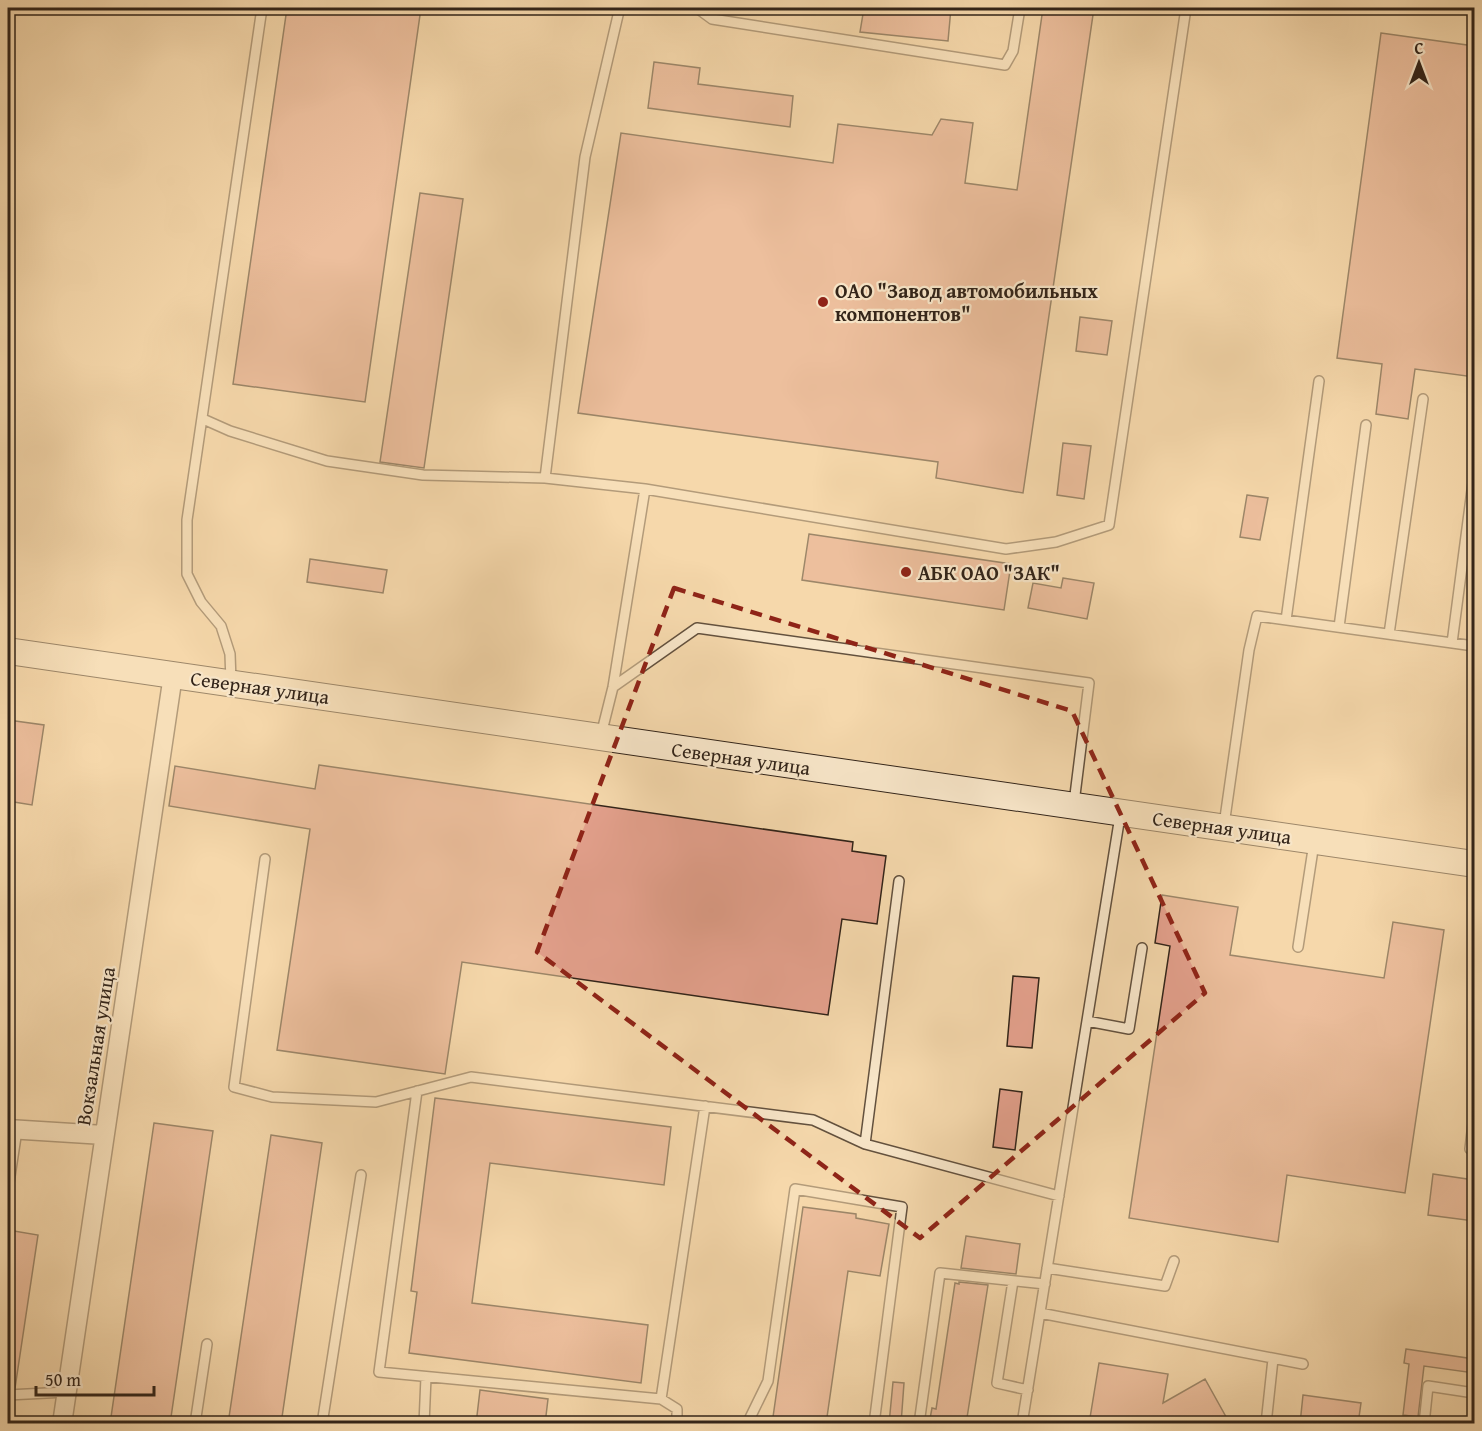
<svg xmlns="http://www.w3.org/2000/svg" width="1482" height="1431" font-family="'Gentium Book Plus',serif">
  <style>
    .building { fill: #e3a08c; stroke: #322419; stroke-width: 1.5 }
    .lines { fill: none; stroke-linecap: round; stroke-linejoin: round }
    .service-casing { stroke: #63513e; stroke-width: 12 }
    .minor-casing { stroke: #63513e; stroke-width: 21 }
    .secondary-casing { stroke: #322419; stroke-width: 28 }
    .service { stroke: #f8e6c9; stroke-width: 9 }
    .minor { stroke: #f8e6c9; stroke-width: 18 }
    .secondary { stroke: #f8e6c9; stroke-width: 26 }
    .marked { fill: none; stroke: #8f2418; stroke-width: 4.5; stroke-dasharray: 12 8; stroke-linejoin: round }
    .poi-dot { fill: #8f2418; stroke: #f8e6c9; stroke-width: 2 }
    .labels { text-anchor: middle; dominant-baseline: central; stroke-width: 4.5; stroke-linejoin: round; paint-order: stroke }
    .poi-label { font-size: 20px; font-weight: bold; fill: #322419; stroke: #f8e6c9; text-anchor: start }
    .street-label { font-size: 20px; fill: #322419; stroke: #f8e6c9 }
  </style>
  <rect width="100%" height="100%" fill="#f5d8ac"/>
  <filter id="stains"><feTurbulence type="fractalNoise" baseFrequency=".00333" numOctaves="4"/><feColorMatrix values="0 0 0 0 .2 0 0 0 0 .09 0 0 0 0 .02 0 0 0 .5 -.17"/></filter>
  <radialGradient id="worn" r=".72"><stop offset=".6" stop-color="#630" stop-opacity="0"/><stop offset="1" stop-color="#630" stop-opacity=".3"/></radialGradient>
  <path class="building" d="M287 8H421L365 402 233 384Z
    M864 8H951L948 41 860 32Z
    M1043 8H1094L1023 493 936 478 938 462 578 413 621 133 833 163 838 124 932 135 941 119 973 123 965 183 1017 190Z
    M1381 33 1474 46V377L1415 369 1408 419 1376 414 1382 364 1337 358Z
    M654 62 700 68 698 84 793 96 790 127 648 108Z
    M420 193 463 199 424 468 380 462Z
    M1080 317 1112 321 1107 355 1076 351Z
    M1063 443 1091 446 1084 499 1057 495Z
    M1247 495 1268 498 1260 540 1240 537Z
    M809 534 1011 564 1004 610 802 580Z
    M310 559 387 570 383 593 307 582Z
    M1063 578 1094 583 1087 619 1028 608 1033 583 1061 588Z
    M8 720 44 725 32 805 8 801Z
    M319 765 853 842 852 851 886 856 877 924 842 919 828 1015 462 962 445 1074 277 1050 310 829 169 806 175 766 315 789Z
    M1162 895 1238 907 1230 955 1384 978 1393 922 1444 930 1405 1193 1287 1175 1278 1242 1129 1218 1170 946 1155 943Z
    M1013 976 1039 978 1032 1048 1007 1046Z
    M1000 1089 1022 1092 1015 1150 993 1147Z
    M435 1098 671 1127 664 1185 490 1163 472 1303 648 1325 641 1383 409 1353 417 1292 411 1291Z
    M154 1123 213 1131 170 1424H110Z
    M271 1135 322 1143 281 1424H228Z
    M1433 1174 1474 1180V1221L1428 1215Z
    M803 1207 856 1214V1218L889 1224 880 1276 848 1271 826 1424H772Z
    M8 1230 38 1235 15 1388H8Z
    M966 1236 1020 1244 1016 1274 961 1268Z
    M959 1282 988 1285 966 1424H929L932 1408 936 1409 955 1283 959 1284Z
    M1406 1349 1474 1359V1373L1424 1366 1418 1417 1403 1415 1409 1364 1404 1363Z
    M1099 1363 1168 1374 1163 1403 1205 1379 1230 1424H1089Z
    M893 1382 904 1383 901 1424H889Z
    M480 1390 548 1399 545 1424H476Z
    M1303 1395 1361 1403 1358 1424H1300Z"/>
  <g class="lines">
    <defs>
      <path id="service" d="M697 8 712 19 1005 65 1013 51 1020 8
        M203 419 230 431 327 461 423 475 545 478 645 489 1006 549 1056 542 1109 525 1186 8
        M545 478 585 157 619 11 621 8
        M1286 620 1319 381
        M1339 627 1366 425
        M1389 634 1423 399
        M1452 643 1474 475
        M231 681 230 654 221 626 201 602 187 574V520L262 8
        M613 687 697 628 1089 683 1074 803
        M601 735 613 687 645 489
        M1224 825 1249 650 1257 616 1474 646
        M265 859 234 1087 272 1097 376 1102 471 1077 813 1120 865 1144
        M899 881 865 1144 1059 1196
        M1298 947 1314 843
        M1087 1021 1129 1029 1142 948
        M417 1091 379 1372 661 1399 705 1106
        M1470 1149 1474 1115
        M8 1189 17 1130
        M1047 1268 1165 1286 1174 1261
        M1013 1281 997 1383 1028 1390
        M1040 1313 1303 1364
        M8 1395 66 1392
        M661 1399 677 1409V1424
        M195 1424 207 1344
        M322 1424 361 1175
        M424 1424 426 1377
        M747 1424 768 1381 795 1189 902 1207 874 1424
        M919 1424 940 1273 1045 1284
        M1022 1424 1120 816
        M1266 1424 1273 1359
        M1424 1424 1428 1386 1474 1393"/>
      <path id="minor" d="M8 1129 104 1135
        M62 1424 173 675"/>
      <path id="secondary" d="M8 651 1474 864"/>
    </defs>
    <use href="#service" class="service-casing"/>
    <use href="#minor" class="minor-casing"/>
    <use href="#secondary" class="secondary-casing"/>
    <use href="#service" class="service"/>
    <use href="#minor" class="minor"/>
    <use href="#secondary" class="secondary"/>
  </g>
  <path d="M0 0H1482V1431H0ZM674 588 1072 711 1205 993 920 1238 537 952Z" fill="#f5d8ac" fill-opacity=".55" fill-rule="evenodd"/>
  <path class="marked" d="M674 588 1072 711 1205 993 920 1238 537 952Z"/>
  <g class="poi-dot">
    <circle cx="823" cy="302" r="6"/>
    <circle cx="906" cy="572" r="6"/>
  </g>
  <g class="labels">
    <g class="poi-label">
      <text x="835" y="290">ОАО "Завод автомобильных<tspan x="835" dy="23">компонентов"</tspan></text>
      <text x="918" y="572">АБК ОАО "ЗАК"</text>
    </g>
    <g class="street-label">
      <text transform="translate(260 687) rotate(8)">Северная улица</text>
      <text transform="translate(741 758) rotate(8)">Северная улица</text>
      <text transform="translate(1222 827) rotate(8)">Северная улица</text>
      <text transform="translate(95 1046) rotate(-81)">Вокзальная улица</text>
    </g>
  </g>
  <rect width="1482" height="1431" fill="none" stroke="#f5d8ac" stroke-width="30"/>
  <rect x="9" y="9" width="1464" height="1413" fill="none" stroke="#322419" stroke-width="3"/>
  <rect x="15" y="15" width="1452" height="1401" fill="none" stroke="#322419" stroke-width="1.5"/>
  <g transform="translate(1419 63)" stroke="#f8e6c9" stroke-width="4.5" paint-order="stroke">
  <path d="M0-4.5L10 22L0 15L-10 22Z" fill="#322419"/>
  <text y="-9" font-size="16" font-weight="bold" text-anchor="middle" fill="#322419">С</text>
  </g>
  <path d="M36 1386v9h118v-9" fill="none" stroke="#322419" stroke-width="3"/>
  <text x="45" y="1386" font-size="18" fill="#322419" stroke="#f8e6c9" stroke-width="4.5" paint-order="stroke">50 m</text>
  <rect width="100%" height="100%" filter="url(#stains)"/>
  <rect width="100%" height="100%" fill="url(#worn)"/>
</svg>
